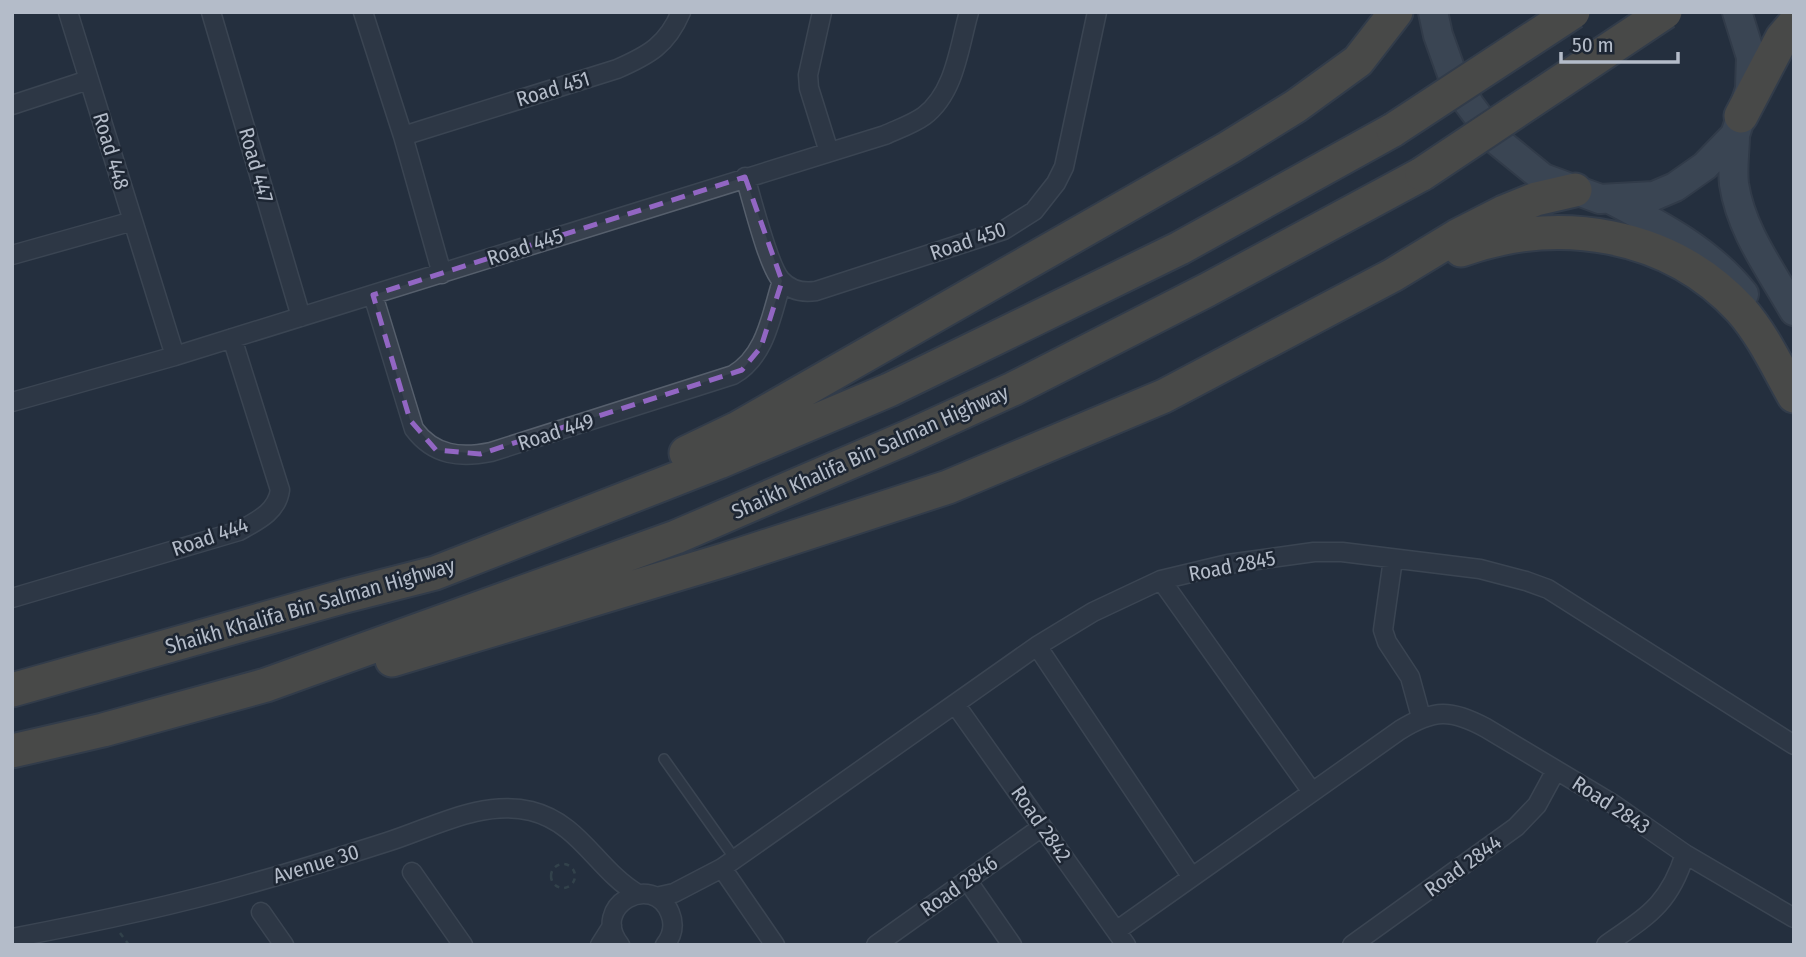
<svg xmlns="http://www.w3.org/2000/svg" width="1806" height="957" font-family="'Fira Sans Condensed',sans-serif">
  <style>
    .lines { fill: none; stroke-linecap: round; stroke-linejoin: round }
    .lane-casing { stroke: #565f6c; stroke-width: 12 }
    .street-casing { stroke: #565f6c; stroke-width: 21 }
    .primary-casing { stroke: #414a57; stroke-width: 32 }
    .highway-casing { stroke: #434c59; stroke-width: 37 }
    .path { stroke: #44595c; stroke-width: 2.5; stroke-dasharray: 5 5; stroke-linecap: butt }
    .lane { stroke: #38414e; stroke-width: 9 }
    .street { stroke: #38414e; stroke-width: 18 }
    .primary { stroke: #56606e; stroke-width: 28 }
    .highway { stroke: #746855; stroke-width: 33 }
    .highway-bridge-casing { stroke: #434c59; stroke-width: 37; stroke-linecap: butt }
    .highway-bridge { stroke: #746855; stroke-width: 33 }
    .marked { fill: none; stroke: #9266c3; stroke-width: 5; stroke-dasharray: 14 9; stroke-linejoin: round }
    .labels { text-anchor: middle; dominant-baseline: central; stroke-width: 5; stroke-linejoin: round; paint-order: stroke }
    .street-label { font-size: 21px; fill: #b4bcc9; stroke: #1d2633 }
  </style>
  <rect width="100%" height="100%" fill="#242f3e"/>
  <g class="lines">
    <defs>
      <path id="lane" d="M664 759 735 859"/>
      <path id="street" d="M68 12 175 356
        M211 12 301 317
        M363 12 403 136 442 274
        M822 12 808 75 809 88 829 152
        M12 105 88 80
        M403 136 617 69C649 55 667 45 681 12
        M745 177C752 199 768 266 781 280 791 291 803 293 816 291L1004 230 1034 211 1056 183 1064 167 1097 12
        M12 255 133 221
        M373 295 414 429C434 456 461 458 491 452L733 375C766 356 771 316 782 281
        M12 402 175 356 885 135C898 129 913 124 924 116 955 93 959 47 969 12
        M1393 559 1383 630 1387 642 1410 677 1421 717
        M1161 580 1312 792
        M12 598 239 531C257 521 277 512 280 490L232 338
        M1037 646 1191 876
        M955 704 1126 945
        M722 868 775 945
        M412 872 463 945
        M967 880 1012 945
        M656 897 674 893 722 868 1037 646 1093 612 1161 580 1228 564 1314 552H1342L1480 569 1526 581 1548 589 1794 745
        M261 912 284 945
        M1116 931 1400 730C1434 709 1451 709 1486 728L1613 804 1685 854 1794 918
        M12 938C91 923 168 907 245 885 293 872 340 857 387 842 432 828 482 799 531 811 580 823 597 870 638 894
        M600 945 612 926
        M620 945C589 906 653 871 670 913 675 925 672 936 665 945
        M876 945 1042 827
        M1352 945 1516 827 1537 805 1556 770
        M1606 945C1647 916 1669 905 1685 854"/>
      <path id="primary" d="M1433 12 1438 35 1452 74 1469 104 1495 139 1543 178 1600 199 1654 196 1675 187 1705 166 1735 135 1750 89 1751 57 1737 12
        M1735 135C1735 150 1732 168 1734 184 1741 231 1771 270 1794 311
        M1610 199C1658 224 1709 250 1744 294"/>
      <path id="highway" d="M1741 116 1782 38 1794 24
        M1461 250C1559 215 1669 232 1741 310 1763 335 1778 368 1794 396
        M686 453 736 429 1228 148 1296 106 1358 61 1396 12
        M392 660 724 560 948 487 1164 396 1393 275 1457 236 1504 212 1536 199 1575 190
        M12 690 345 596 435 573 719 462 889 390 1180 248 1393 130
        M12 751 103 730 266 685 676 537 906 438 1013 389 1207 290 1422 174"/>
    </defs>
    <use href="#lane" class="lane-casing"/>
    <use href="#street" class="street-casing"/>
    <use href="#primary" class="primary-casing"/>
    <use href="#highway" class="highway-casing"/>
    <path class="path" d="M551 876a12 12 0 1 1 24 0a12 12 0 1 1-24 0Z
      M120 933 129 945"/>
    <use href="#lane" class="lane"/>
    <use href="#street" class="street"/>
    <use href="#primary" class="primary"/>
    <use href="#highway" class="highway"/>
    <defs>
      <path id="highway-bridge" d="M1393 130 1573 12
        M1422 174 1665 12"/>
    </defs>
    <use href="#highway-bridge" class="highway-bridge-casing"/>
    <use href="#highway-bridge" class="highway-bridge"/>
  </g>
  <path d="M0 0H1806V957H0ZM745 177 782 281 761 347 742 370 480 454 436 450 410 420 373 295Z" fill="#242f3e" fill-opacity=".55" fill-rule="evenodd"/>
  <path class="marked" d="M745 177 782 281 761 347 742 370 480 454 436 450 410 420 373 295Z"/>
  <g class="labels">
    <g class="street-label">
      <text transform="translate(553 89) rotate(-17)">Road 451</text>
      <text transform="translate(111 151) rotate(73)">Road 448</text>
      <text transform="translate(256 165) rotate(74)">Road 447</text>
      <text transform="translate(968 241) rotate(-19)">Road 450</text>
      <text transform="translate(525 247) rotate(-18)">Road 445</text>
      <text transform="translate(556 432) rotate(-18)">Road 449</text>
      <text transform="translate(870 452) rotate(-24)">Shaikh Khalifa Bin Salman Highway</text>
      <text transform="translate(210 537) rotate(-19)">Road 444</text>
      <text transform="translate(1232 566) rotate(-11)">Road 2845</text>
      <text transform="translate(310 606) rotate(-16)">Shaikh Khalifa Bin Salman Highway</text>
      <text transform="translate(1611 805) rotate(33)">Road 2843</text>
      <text transform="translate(1041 824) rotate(55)">Road 2842</text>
      <text transform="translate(316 864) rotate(-17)">Avenue 30</text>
      <text transform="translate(1463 866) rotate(-36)">Road 2844</text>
      <text transform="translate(959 886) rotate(-35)">Road 2846</text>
    </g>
  </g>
  <rect width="1806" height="957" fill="none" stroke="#b4bcc9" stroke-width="28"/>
  <path d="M1561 52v10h117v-10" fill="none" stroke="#b4bcc9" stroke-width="3.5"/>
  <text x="1572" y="52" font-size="21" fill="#b4bcc9" stroke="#1d2633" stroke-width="5" paint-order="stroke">50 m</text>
</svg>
